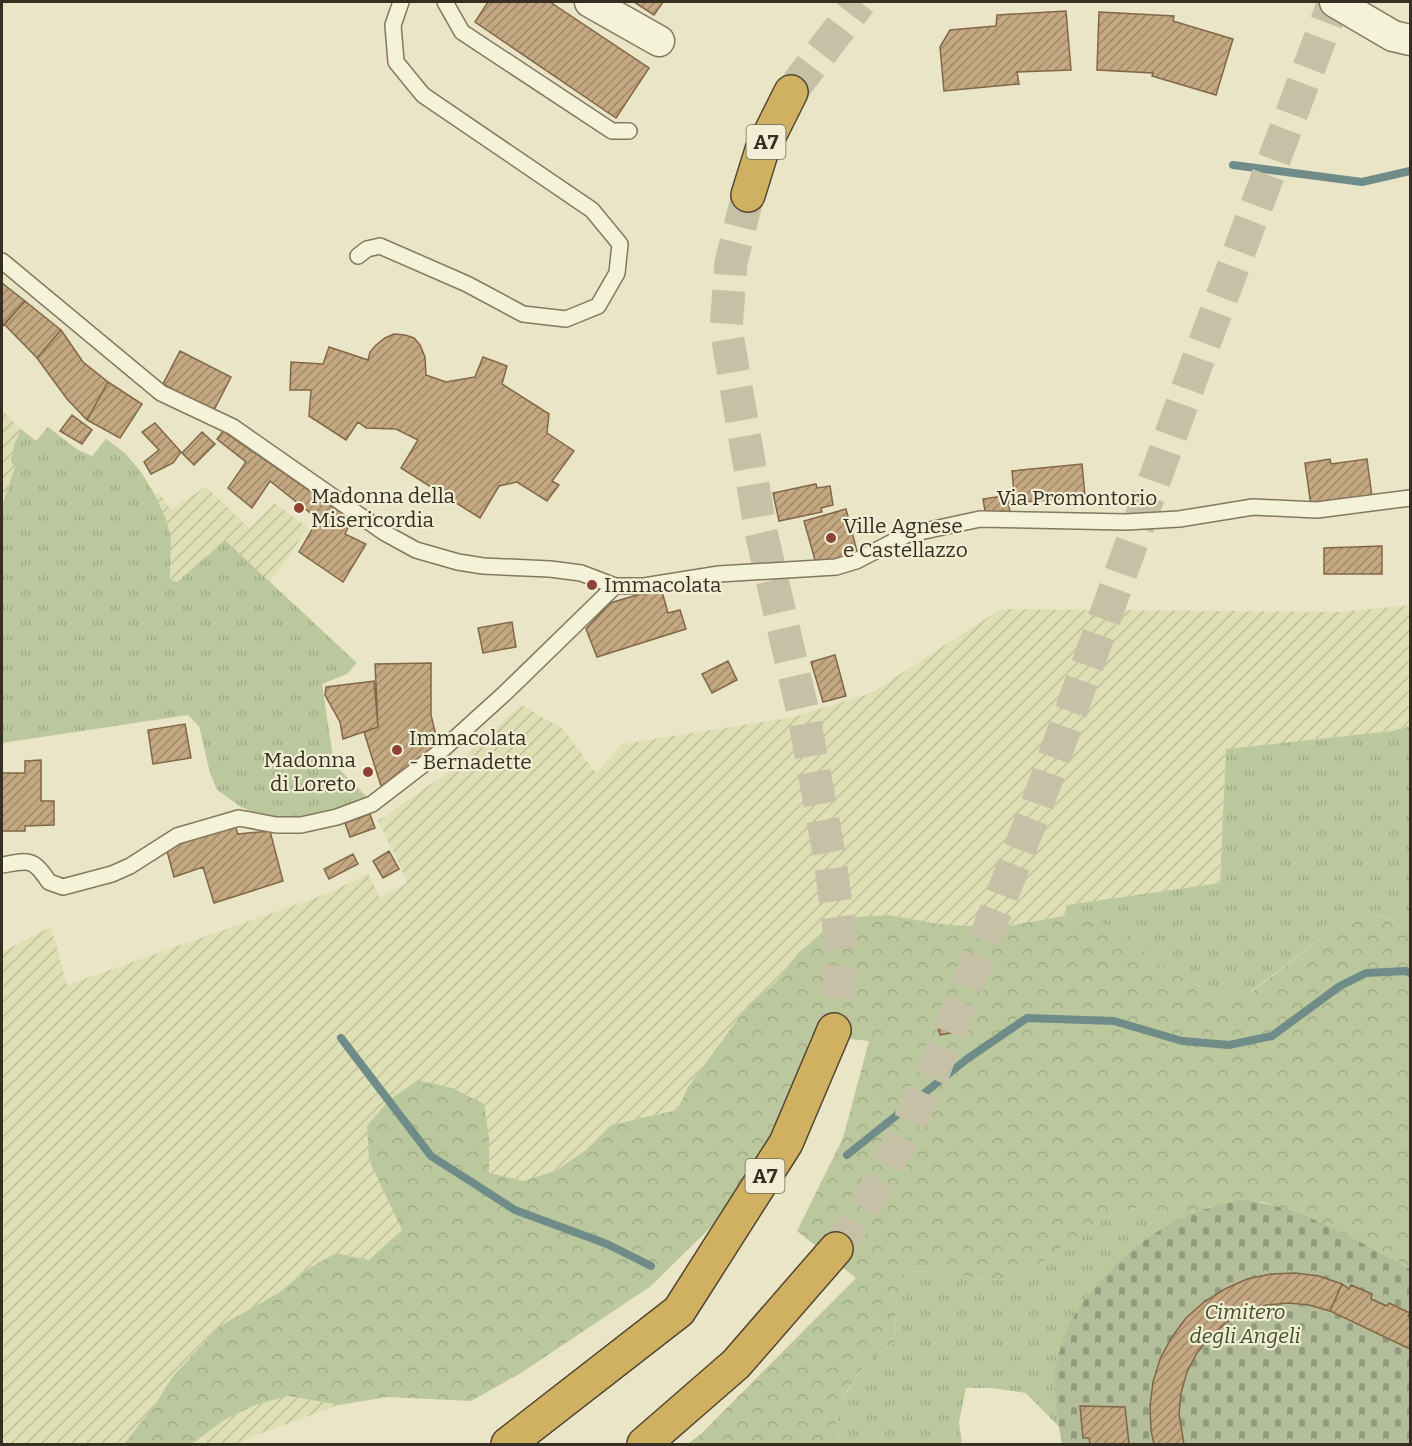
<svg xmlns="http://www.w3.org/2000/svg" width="1412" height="1446" font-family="Bitter,serif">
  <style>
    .farmland { fill: url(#farmland-furrows) }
    .grass { fill: url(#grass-tufts) }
    .forest { fill: url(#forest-crowns) }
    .cemetery { fill: url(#cemetery-stones) }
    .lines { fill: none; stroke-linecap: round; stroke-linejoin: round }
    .stream { stroke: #6f8c89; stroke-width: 8 }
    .building { fill: url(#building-hatch); stroke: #806747; stroke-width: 1.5 }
    .motorway-tunnel { stroke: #c6c0a6; stroke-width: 33; stroke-dasharray: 33 16; stroke-linecap: butt }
    .service-casing { stroke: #84785e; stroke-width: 18 }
    .minor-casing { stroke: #84785e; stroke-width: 33 }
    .motorway-casing { stroke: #524632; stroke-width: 36 }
    .service { stroke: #f5f2da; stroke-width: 15 }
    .minor { stroke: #f5f2da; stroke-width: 30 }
    .motorway { stroke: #d0b161; stroke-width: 33 }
    .poi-dot { fill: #8d4234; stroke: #f2eed6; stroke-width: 2 }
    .labels { text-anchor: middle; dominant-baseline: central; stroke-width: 4.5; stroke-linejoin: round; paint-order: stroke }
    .shield { fill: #f2eed6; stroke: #6e6857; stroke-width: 1.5 }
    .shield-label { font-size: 20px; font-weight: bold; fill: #362e20 }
    .poi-label { font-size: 21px; fill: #362e20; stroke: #f2eed6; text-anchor: start }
    .street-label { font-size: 21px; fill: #362e20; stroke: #f2eed6 }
    .park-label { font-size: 21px; font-style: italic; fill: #405029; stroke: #f2eed6 }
  </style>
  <defs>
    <pattern id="farmland-furrows" width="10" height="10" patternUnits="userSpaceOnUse" patternTransform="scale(1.5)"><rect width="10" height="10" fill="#dfdfb5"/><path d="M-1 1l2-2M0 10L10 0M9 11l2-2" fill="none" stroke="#c0c09b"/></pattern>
    <pattern id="grass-tufts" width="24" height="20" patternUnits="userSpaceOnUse" patternTransform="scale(1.5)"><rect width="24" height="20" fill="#bbc79c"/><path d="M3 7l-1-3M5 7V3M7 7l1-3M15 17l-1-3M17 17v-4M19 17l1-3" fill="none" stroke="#a1ab86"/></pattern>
    <pattern id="forest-crowns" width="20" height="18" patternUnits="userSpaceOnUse" patternTransform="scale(1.5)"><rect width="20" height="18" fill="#bbc79c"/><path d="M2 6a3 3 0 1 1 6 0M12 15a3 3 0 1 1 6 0" fill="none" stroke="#a1ab86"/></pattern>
    <pattern id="cemetery-stones" width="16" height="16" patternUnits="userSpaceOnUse" patternTransform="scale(1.5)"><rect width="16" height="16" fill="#b3bd9a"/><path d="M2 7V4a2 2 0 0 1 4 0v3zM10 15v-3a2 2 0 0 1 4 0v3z" fill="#929a7d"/></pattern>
    <pattern id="building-hatch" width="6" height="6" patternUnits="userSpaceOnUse" patternTransform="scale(1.5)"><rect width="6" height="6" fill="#c4a881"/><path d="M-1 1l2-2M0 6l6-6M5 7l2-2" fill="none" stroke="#a08969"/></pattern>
  </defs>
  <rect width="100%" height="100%" fill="#eae5c7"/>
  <path class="farmland" d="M2 410 21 429 14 445 15 467 2 506Z
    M206 487 249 528 274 503 308 528 270 582 225 540 177 582 170 579 171 538 166 519 155 495 159 493 171 509Z
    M1410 605V726L1392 731 1226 749 1220 883 1068 905 1064 916 997 928 939 924 889 915 854 917 823 932 797 954 776 982 749 1004 688 1087 677 1110 611 1125 586 1150 557 1170 524 1181 489 1174V1138L369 1160 402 1230 369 1261 336 1253 306 1270 280 1292 220 1326 173 1376 154 1406 124 1444H2V952L51 927 67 985 326 894 368 874 380 898 407 883 399 863 378 821 445 774 521 705 563 729 596 773 622 744 794 717 871 693 1001 609 1341 612Z
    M288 1396 339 1405 251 1437 239 1444H192L224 1420 255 1405Z"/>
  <path class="grass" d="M48 427 78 450 92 456 106 439 125 453 141 472 155 495 166 519 171 538 170 579 177 582 225 540 357 663 347 674 322 684 334 764 370 800 323 817 270 819 241 807 217 790 210 773 199 726 188 715 2 743V506L15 467 11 462 14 445 21 429 36 441Z
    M1410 726V926L1378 915 1344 921 1249 993 1216 995 1154 963 1131 936 1099 922 1064 916 1067 905 1220 883 1226 749 1392 731Z
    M1136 1208 1183 1217 1158 1231 1083 1304 1066 1333 1055 1374 1059 1427 1026 1393 991 1388H966L959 1422 962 1444H839L836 1426 846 1393 866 1363 895 1342 896 1306 904 1272 939 1271 973 1278 1007 1280 1039 1265 1103 1218Z"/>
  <path class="forest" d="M889 915 939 924 997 928 1064 916 1099 922 1131 936 1154 963 1216 995 1250 993 1344 921 1377 915 1410 926V1269L1315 1220 1263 1202 1211 1207 1183 1217 1136 1208 1103 1218 1039 1265 1007 1280 973 1278 939 1271 905 1272 896 1306 895 1342 866 1363 846 1392 836 1426 839 1444H688L701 1434 856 1278 797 1231 843 1138 869 1041 812 1035 775 1133 712 1226 651 1286 521 1373 471 1401 387 1397 339 1405 288 1396 255 1405 224 1420 192 1444H124L154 1406 173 1376 220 1326 280 1292 306 1270 336 1253 369 1260 402 1230 369 1160 367 1126 389 1100 418 1080 452 1088 484 1104 489 1138V1173L524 1181 557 1170 586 1150 611 1125 677 1110 688 1087 749 1004 776 982 797 954 823 932 854 917Z"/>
  <path class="cemetery" d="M1240 1200C1302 1205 1356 1241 1410 1269V1444H1062C1059 1427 1053 1387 1055 1371 1058 1359 1061 1343 1066 1331 1088 1286 1137 1239 1183 1217 1201 1209 1220 1205 1240 1200Z"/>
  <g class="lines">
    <path class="stream" d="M1233 165 1362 182 1410 171
      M341 1038 431 1156 515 1210 607 1244 651 1266
      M847 1155 967 1059 1027 1018 1114 1021 1182 1041 1229 1045 1272 1036 1340 986 1366 973 1406 971 1410 973"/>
  </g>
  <path class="building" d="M488 2H550L649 68 616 118 475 22Z
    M634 2H663L654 15Z
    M1066 11 1071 70 1017 72 1019 84 944 91 940 47 950 30 996 26 997 15Z
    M1099 12 1174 16 1173 21 1233 39 1216 95 1152 76 1153 73 1097 70Z
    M2 283 25 301 2 327Z
    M25 301 61 330 37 358 4 324Z
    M61 330 83 362 108 382 87 420 67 399 37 358Z
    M394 334 405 335 414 338 420 345 425 357 426 375 446 382 475 377 483 357 507 366 502 384 549 414 547 433 574 451 552 481 559 485 547 501 517 482 499 486 480 518 401 468 418 440 396 429 366 428 358 422 346 440 309 416 311 390H290L291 362 323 364 329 347 368 360 370 352 376 345 385 338Z
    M180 351 231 377 213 412 163 384Z
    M108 382 142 404 120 438 87 420Z
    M72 415 92 430 82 444 60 431Z
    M155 423 181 452 173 463 151 474 144 462 159 450 142 432Z
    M223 431 352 520 345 534 366 544 343 582 299 552 318 519 270 481 252 508 228 488 246 462 217 439Z
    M202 432 215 444 194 465 182 453Z
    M1330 459 1331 464 1367 459 1372 497 1311 506 1305 463Z
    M1082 464 1085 496 1015 503 1012 471Z
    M816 484 817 488 830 486 833 505 821 508 822 512 779 521 773 493Z
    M1008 495 1010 514 986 517 983 499Z
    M846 509 858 555 817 567 804 521Z
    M1382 546V574H1324V548Z
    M661 588 668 613 680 610 686 629 597 657 586 629 610 603Z
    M512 622 516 647 483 653 478 628Z
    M835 655 846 696 823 702 811 662Z
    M728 661 737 680 712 693 702 674Z
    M431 663V715L438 744 381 786 364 732 378 727 375 664Z
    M374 681 378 727 343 739 340 722 325 695 326 687Z
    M185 724 191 758 153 764 148 730Z
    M41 760V801H54V825L25 826V831H2V773H25V761Z
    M370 814 375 828 350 837 345 823Z
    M235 826 238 834 270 831 283 881 214 903 203 867 174 877 167 851 179 843Z
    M389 851 399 869 383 878 373 861Z
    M353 854 358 864 329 879 324 869Z
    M948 1018 951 1033 940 1035 937 1020Z
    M1295 1273 1319 1276 1342 1284 1330 1311 1309 1305 1288 1303 1266 1305 1245 1312 1227 1322 1211 1336 1197 1353 1187 1372 1181 1393 1179 1414 1184 1444H1154L1151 1431 1150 1406 1153 1382 1160 1359 1172 1337 1186 1318 1204 1302 1225 1289 1247 1279 1271 1274Z
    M1342 1284 1349 1289 1351 1285 1372 1294 1371 1299 1387 1306 1389 1303 1410 1313 1408 1316 1410 1317V1349L1330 1311Z
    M1080 1406 1125 1407 1129 1444H1090L1089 1438H1083Z"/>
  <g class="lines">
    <path class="motorway-tunnel" d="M791 92 860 2
      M748 195 731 263 726 329 761 532 804 717 830 859 842 952 834 1030
      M836 1249 879 1183 932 1076 1037 805 1199 357 1334 2"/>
    <defs>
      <path id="service" d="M445 2 462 32 612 131H629
        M358 256 367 249 380 246 467 284 523 314 566 319 598 306 617 273 620 244 592 210 423 95 396 62 393 25 401 2
        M2 261 161 393 233 427 385 533 416 550 458 562 483 566 550 569 581 573 615 586
        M2 865C30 860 33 858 49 882L63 887 112 874 130 866 177 836 239 818 276 825H301L337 817 372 804 441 751 504 694 615 586H644L719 574 836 567 856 561 906 535 980 519 1126 522 1179 519 1253 507 1317 510 1410 498"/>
      <path id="minor" d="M590 2 659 41
        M1335 2 1393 36 1410 40"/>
      <path id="motorway" d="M748 195 762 150 791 92
        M508 1444 679 1311 786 1143 834 1030
        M644 1444 736 1364 836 1249"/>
    </defs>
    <use href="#service" class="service-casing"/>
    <use href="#minor" class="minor-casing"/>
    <use href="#motorway" class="motorway-casing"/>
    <use href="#service" class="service"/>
    <use href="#minor" class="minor"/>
    <use href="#motorway" class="motorway"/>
  </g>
  <g class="poi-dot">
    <circle cx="299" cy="508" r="6"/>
    <circle cx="831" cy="538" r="6"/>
    <circle cx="592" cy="585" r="6"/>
    <circle cx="397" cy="750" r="6"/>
    <circle cx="368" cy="772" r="6"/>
  </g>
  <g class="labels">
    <g class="shield">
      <rect x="746.5" y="125" width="39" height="34" rx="4.5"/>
      <rect x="745.5" y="1159" width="39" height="34" rx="4.5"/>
    </g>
    <g class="shield-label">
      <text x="766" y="142">A7</text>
      <text x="765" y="1176">A7</text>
    </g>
    <g class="poi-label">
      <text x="311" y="496">Madonna della<tspan x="311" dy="24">Misericordia</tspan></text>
      <text x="843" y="526">Ville Agnese<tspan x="843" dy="24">e Castellazzo</tspan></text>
      <text x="604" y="585">Immacolata</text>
      <text x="409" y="738">Immacolata<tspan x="409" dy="24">- Bernadette</tspan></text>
      <text x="356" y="760" text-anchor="end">Madonna<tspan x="356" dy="24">di Loreto</tspan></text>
    </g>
    <g class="street-label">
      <text x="1077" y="498">Via Promontorio</text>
    </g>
    <g class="park-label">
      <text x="1245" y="1312">Cimitero<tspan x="1245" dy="24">degli Angeli</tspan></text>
    </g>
  </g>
  <rect width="1412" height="1446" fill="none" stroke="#362e20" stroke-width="6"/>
</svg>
